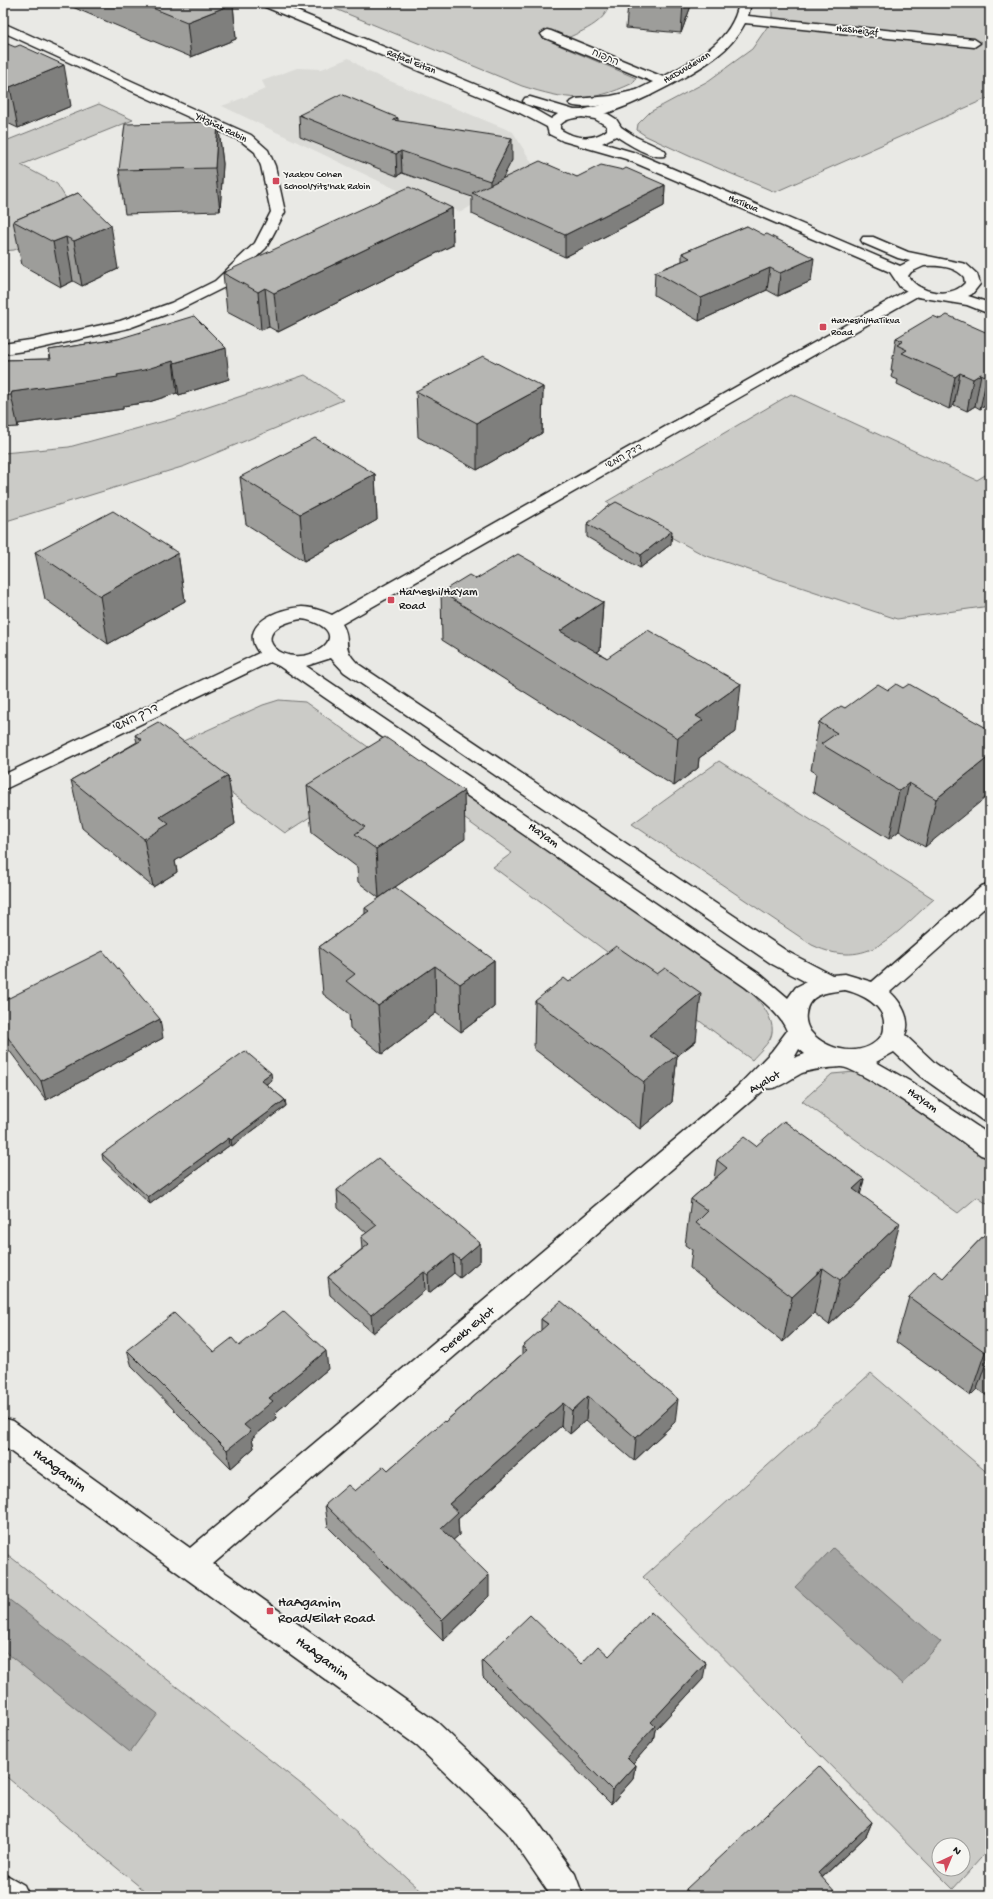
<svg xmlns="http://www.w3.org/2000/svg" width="993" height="1899" font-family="'Gochi Hand','Playpen Sans Hebrew',sans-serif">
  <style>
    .built { fill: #dadad6 }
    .green { fill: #cbcbc7; stroke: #747472; fill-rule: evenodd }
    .water { fill: #a3a3a1; stroke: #6d6d6c }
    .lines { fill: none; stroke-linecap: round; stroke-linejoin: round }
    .street-casing { stroke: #1c1c1c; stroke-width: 3 }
    .secondary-casing { stroke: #1c1c1c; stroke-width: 3 }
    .street { fill: #f6f6f2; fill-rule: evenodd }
    .secondary { fill: #f6f6f2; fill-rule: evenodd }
    .wall { fill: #9d9d9a; stroke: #1c1c1c }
    .shaded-wall { fill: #7f7f7d; stroke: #1c1c1c }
    .building { fill: #b6b6b3; stroke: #1c1c1c }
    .poi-dot { fill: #d1495b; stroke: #f6f6f2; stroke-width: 1.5 }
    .labels { text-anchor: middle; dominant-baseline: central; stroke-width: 3.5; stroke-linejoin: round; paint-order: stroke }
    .far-street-label { font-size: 10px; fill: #1c1c1c; stroke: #f6f6f2 }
    .far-poi-label { font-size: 10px; fill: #1c1c1c; stroke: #f6f6f2; text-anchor: start }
    .poi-label { font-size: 12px; fill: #1c1c1c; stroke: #f6f6f2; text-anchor: start }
    .street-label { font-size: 12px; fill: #1c1c1c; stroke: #f6f6f2 }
    .near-street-label { font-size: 14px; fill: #1c1c1c; stroke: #f6f6f2 }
    .near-poi-label { font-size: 14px; fill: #1c1c1c; stroke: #f6f6f2; text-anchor: start }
  </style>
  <rect width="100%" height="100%" fill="#e9e9e5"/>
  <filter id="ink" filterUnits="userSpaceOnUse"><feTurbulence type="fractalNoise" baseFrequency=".025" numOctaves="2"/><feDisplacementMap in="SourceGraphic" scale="8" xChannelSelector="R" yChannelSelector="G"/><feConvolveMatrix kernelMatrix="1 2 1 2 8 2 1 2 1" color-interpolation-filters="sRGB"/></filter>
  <g filter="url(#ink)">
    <path class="built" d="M349 58 366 71 513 132 535 168 461 212 406 194 222 106 266 89 262 81 297 68 322 69Z"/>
    <path class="green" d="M321 3H610C604 27 574 33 556 44L636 78 633 83C589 104 567 100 522 86Z
      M772 3H990V97L775 192 689 156 646 136 637 130 638 124 650 112 708 81 752 49 772 20Z
      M99 104 133 120 21 165 57 184 67 200 39 240 14 250 3 251V142Z
      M305 375 343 400 185 466 3 522V453L69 447 172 419Z
      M791 394 977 480 990 472V606L897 619 704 555 606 502Z
      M279 700 305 702 392 764 285 833 170 747 263 705Z
      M421 758 736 978C749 990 781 1018 770 1039 766 1046 757 1054 752 1060L493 867 512 853 400 772Z
      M719 761 934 899C895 933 869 972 812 945L632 824Z
      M866 1071 990 1156V1206L977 1197 958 1213 802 1101 832 1074Z
      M871 1373 990 1475V1848L953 1889 643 1577ZM939 1845H963V1869H939Z
      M3 1551 310 1791 427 1896H151L3 1774Z"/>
    <path class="water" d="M833 1548 941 1642 903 1684 795 1587Z
      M3 1595 158 1714 130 1752 3 1650Z"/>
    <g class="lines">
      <defs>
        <path id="street" d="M739 3H751L748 16 974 39 980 43 974 47 745 23C738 36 729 47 717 56 696 73 608 122 582 116L580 113 582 110 613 102 653 82 543 37 541 34 547 30 551 31 663 77C695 60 732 42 739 3Z
          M3 23 251 135 268 150 275 166 285 212 266 248 225 287 181 309 129 328 37 349 3 354V344L37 339 120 321 171 303 215 281 255 243 271 212 261 166 255 152 241 141 3 32Z
          M916 286 921 288 924 291 921 294 342 624C353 642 339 645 358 664L788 952 832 975 845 974 872 982 982 886 990 883V903L890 992C901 1002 912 1020 905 1035L936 1064 990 1101V1122L982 1120 920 1076 894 1052 876 1062 911 1082 990 1135V1158L981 1155C962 1141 857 1065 840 1067 828 1068 813 1069 802 1073 792 1078 776 1091 766 1088L213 1564 438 1723 529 1810 575 1874 583 1896H551L507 1832 416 1745 3 1446V1418L13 1421 190 1548 736 1088 772 1051 787 1031C780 1013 760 999 745 987L279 666 270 662 3 790V775L259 653C237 625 278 608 302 607 311 607 323 611 332 615L911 288ZM301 619C315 620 342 632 322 648 287 674 238 631 301 619ZM331 658 344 672 772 964 806 982 796 987 788 998 761 975 306 666ZM845 990C862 994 886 1006 884 1026 884 1029 884 1032 882 1035 865 1059 827 1052 810 1031 807 1026 805 1020 806 1014 808 993 828 992 845 990ZM799 1049 805 1054 794 1058Z
          M3 1873 24 1885 29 1896H3Z"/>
        <path id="secondary" d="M261 3H277L530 107 551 119 558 114 525 104 523 101 525 98 530 97 574 110H591L608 114 616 119 621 127 636 137 664 150 666 153 664 156C651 159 627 143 616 136L602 143 636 153 900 266 910 261 898 258 863 243 861 240 863 237H873L908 252 966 264 977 274 980 284 972 294 968 296 990 303V314L967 305 918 297 900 287 890 272 626 159 563 141 549 134 547 127 520 113 263 6ZM582 117 595 119 607 126V130C594 141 574 139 560 129V125C566 119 573 118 582 117ZM924 266C937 265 955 266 964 277L965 283C951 299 919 294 908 276L911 272Z
          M646 88 652 92 651 95C638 98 577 114 569 103L576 99 611 96Z"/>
      </defs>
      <use href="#street" class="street-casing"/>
      <use href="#secondary" class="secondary-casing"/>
      <use href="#street" class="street"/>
      <use href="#secondary" class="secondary"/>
    </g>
    <path class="wall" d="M63 3H230L233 4 236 39 191 57Z
      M628 3H692L681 33 626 28Z
      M3 42 71 106 18 128 3 121Z
      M299 115 398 118V121L512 160 502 178 577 177 665 185 664 206 565 257 472 214V197L402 173 397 176 300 137Z
      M218 122 223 164 220 211 125 214 119 170Z
      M78 193 118 269 82 286 73 281 61 287 22 265 13 221Z
      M452 208 453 245 278 332 269 327 261 330 227 312 223 273Z
      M747 226 811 281 778 296 767 290 699 321 654 295 655 272 682 261V253Z
      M940 319 990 334V403L980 409 975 406 967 411 954 405 949 409 897 384 898 380 891 377 893 370H891L896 338Z
      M118 339 229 379 179 395 177 393 149 402 123 406V409L18 424V427L3 428V360L50 359 49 350Z
      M543 387 542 433 477 470 418 437 416 391Z
      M375 474 377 520 304 561 246 524 240 477Z
      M587 524 671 544 640 568 587 537Z
      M35 552 178 553 185 601 108 644 45 599Z
      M476 579 603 602 600 650 597 652 736 732 699 758 698 768 674 786 442 640 441 592Z
      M903 688 990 730 925 847 899 831 889 839 813 792 816 773 811 770 819 722 845 708 888 690Z
      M135 735 228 776 235 824 175 861 177 872 153 887 82 828 71 780 137 742Z
      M307 785 465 839 379 898 358 882 357 867 312 833Z
      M365 908 494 960V1007L461 1032 436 1013 382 1054 350 1028 349 1014 323 994 319 947 365 914Z
      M569 982 696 1041 677 1056 672 1102 640 1129 534 1049 535 1001Z
      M3 1001 163 1038 46 1100 3 1042Z
      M272 1080 266 1084 285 1100 286 1106 232 1146 230 1145 150 1204 103 1160 102 1154Z
      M756 1146 864 1179 860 1194 888 1269 829 1325 814 1313 783 1342 690 1268 692 1250 685 1245 691 1199 714 1179 717 1160Z
      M337 1190 480 1243V1261L460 1278 454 1273 429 1293 425 1290 373 1333 330 1295 328 1277 362 1249 361 1237 367 1233 338 1208Z
      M990 1229V1398L977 1389 970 1396 896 1342 909 1297 943 1278Z
      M541 1319 675 1422 634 1461 586 1420 570 1434 561 1426 458 1519 459 1535 453 1540 489 1596 443 1641 328 1527 325 1505 355 1491 388 1470 445 1422 522 1354V1347L541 1331Z
      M239 1346 328 1369 275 1413 276 1418 252 1438 254 1448 231 1468 132 1367 127 1350 214 1352Z
      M609 1656 703 1679 655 1730 653 1741 633 1763 635 1765 633 1779 611 1804 483 1677 482 1661 581 1664Z
      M872 1822 866 1836 822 1878 838 1896H685L686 1889Z"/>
    <path class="shaded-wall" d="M683 3H692L681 33Z
      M233 4 236 39 191 57 187 22Z
      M64 65 71 106 18 128 10 87Z
      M218 122 223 164 220 211 215 168Z
      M512 138V160L491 201H490V181Z
      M401 151 402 173 397 176 396 154Z
      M665 185 664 206 565 257V235Z
      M452 208 453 245 278 332 274 293Z
      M111 225 118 269 82 286 74 241Z
      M66 237 73 281 61 287 53 242Z
      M814 258 811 281 778 296 780 273Z
      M770 268 767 290 699 321 701 298Z
      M265 288 269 327 261 330 258 292Z
      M226 348 229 379 179 395 174 363Z
      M173 361 177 393 149 402 123 406V409L18 424V427L11 395 12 392 117 375Z
      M960 373 954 405 949 409 955 377Z
      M981 374 975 406 967 411 973 379Z
      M990 375V403L980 409 987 377Z
      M543 387 542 433 477 470V423Z
      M375 474 377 520 304 561 300 514Z
      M672 531 671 544 640 568 641 555Z
      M178 553 185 601 108 644 100 596Z
      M603 602 600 650 569 671 560 631Z
      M741 684 736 732 699 758 698 768 674 786 678 738 696 716Z
      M990 756V794L925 847 936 799Z
      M228 776 235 824 175 861 177 872 153 887 144 839 160 817Z
      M909 783 899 831 889 839 899 791Z
      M464 791 465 839 379 898 376 849Z
      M494 960V1007L461 1032 460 984Z
      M435 966 436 1013 382 1054 378 1006Z
      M701 993 696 1041 677 1056 672 1102 640 1129 644 1082 649 1035Z
      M160 1019 163 1038 46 1100 41 1081Z
      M271 1073 272 1080 262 1087 261 1080Z
      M285 1100 286 1106 232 1146 231 1140Z
      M229 1138 230 1145 150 1204 148 1197Z
      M864 1179 853 1225V1189Z
      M900 1223 888 1269 829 1325 840 1280Z
      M480 1243V1261L460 1278V1260Z
      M453 1254 454 1273 429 1293 428 1275Z
      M823 1268 814 1313 783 1342 792 1297Z
      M424 1272 425 1290 373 1333 371 1315Z
      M990 1347V1351L977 1389 970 1396 985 1352Z
      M326 1351 328 1369 275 1413 276 1418 252 1438 254 1448 231 1468 227 1450 244 1425 269 1398Z
      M588 1396 586 1420 570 1434 572 1411Z
      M678 1399 675 1422 634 1461 636 1438Z
      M563 1403 561 1426 458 1519 459 1535 442 1550 441 1528 449 1504Z
      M489 1575V1596L443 1641 442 1620Z
      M706 1663 703 1679 655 1730 653 1741 625 1772 627 1757 651 1722Z
      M635 1765 633 1779 611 1804 612 1790Z
      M872 1822 866 1836 813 1886 818 1873Z"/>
    <path class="building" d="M140 3H230L233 4 187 22Z
      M3 42 15 47 20 45 64 65 10 87 3 83Z
      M341 94 398 118 393 120 512 138 490 181 401 151 396 154 299 115Z
      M218 122 215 168 119 170 125 124Z
      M540 161 577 177 601 165 623 170 626 168 665 185 565 235 472 193Z
      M409 187 452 208 274 293 265 288 258 292 223 273Z
      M78 193 111 225 74 241 66 237 53 242 13 221Z
      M747 226 764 235 767 234 814 258 780 273 770 268 701 298 655 272 690 258 682 253Z
      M947 315 990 334V375L987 377 981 374 973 379 960 373 955 377 902 353 907 350 897 345 903 341 896 338 933 316 940 319Z
      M194 316 226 348 174 363 173 361 144 370 117 375 118 377 12 392 11 395 3 396V360L51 359 49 350 118 339Z
      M483 356 543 387 477 423 416 391Z
      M315 438 375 474 300 514 240 477Z
      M616 502 672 531 641 555 587 524 604 509Z
      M113 511 178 553 100 596 35 552Z
      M518 554 603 602 560 631 607 658 648 630 741 684 696 716 703 720 678 738 441 592 469 575 476 579Z
      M878 684 888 690 896 684 903 688 909 684 990 730V756L936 799 909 783 899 791 821 744 837 733 819 722 841 706 845 708Z
      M158 722 228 776 160 817 169 824 144 839 71 780 142 740 135 735Z
      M385 737 464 791 376 849 355 834 365 827 307 785Z
      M395 887 494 960 460 984 435 966 378 1006 346 981 355 974 319 947 369 911 365 908Z
      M616 946 657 974 665 968 701 993 649 1035 677 1055 644 1082 535 1001 564 978 569 982Z
      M103 951 160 1019 41 1081 3 1031V1001Z
      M245 1051 271 1073 261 1080 285 1100 231 1140 229 1138 148 1197 102 1154Z
      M784 1121 864 1179 853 1189 900 1223 840 1280 823 1268 792 1297 696 1223 708 1211 691 1199 727 1168 717 1160 744 1137 756 1146Z
      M378 1158 480 1243 460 1260 453 1254 428 1275 424 1272 371 1315 328 1277 369 1244 361 1237 377 1225 337 1190Z
      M990 1229V1347L985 1352 909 1297 934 1271 943 1278Z
      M561 1301 678 1399 636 1438 588 1396 572 1411 563 1403 449 1504 458 1512 441 1528 489 1575 442 1620 325 1505 348 1485 355 1491 384 1466 388 1470 444 1421 445 1422 527 1350 522 1347 548 1324 541 1319Z
      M283 1311 326 1351 269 1398 273 1401 244 1425 251 1431 227 1450 127 1350 174 1313 214 1352 232 1338 239 1346Z
      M651 1612 706 1663 651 1722 655 1726 627 1757 635 1765 612 1790 482 1661 530 1615 581 1664 598 1646 609 1656Z
      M819 1766 872 1822 818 1873 838 1895V1896H692L686 1889Z"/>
  </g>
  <g class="poi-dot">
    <rect x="272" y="177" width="8" height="8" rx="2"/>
    <rect x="819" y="323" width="8" height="8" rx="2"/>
    <rect x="387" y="596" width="8" height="8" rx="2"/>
    <rect x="266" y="1607" width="8" height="8" rx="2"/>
  </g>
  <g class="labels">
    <g class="far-street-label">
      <text transform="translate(857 31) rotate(6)">HaSheizaf</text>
      <text transform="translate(605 58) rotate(23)">התפוח</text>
      <text transform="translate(411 62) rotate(22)">Rafael Eitan</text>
      <text transform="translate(687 68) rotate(-31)">HaDuvdevan</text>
      <text transform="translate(221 128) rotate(26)">Yitzhak Rabin</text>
      <text transform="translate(743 204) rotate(23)">HaTikva</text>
      <text transform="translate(624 457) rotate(-30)">דדך המשי</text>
    </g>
    <g class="far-poi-label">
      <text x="284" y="175">Yaakov Cohen<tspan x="284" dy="12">School/Yits'hak Rabin</tspan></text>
      <text x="831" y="321">HaMeshi/HaTikva<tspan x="831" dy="12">Road</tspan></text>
    </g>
    <g class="poi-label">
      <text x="399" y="593">HaMeshi/HaYam<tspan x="399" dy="14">Road</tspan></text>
    </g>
    <g class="street-label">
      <text transform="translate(136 719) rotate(-26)">דרך המשי</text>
      <text transform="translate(543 836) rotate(35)">HaYam</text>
      <text transform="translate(765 1083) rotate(-30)">Ayalot</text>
      <text transform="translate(922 1101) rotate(35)">HaYam</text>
      <text transform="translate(468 1331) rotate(-40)">Derekh Eylot</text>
    </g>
    <g class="near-street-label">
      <text transform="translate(59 1471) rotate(36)">HaAgamim</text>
      <text transform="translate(322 1659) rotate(36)">HaAgamim</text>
    </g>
    <g class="near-poi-label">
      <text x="278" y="1603">HaAgamim<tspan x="278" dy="16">Road/Eilat Road</tspan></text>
    </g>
  </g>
  <rect width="993" height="1899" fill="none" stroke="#f6f6f2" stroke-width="16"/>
  <rect x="8" y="8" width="977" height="1883" fill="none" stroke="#1c1c1c" stroke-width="1.5" filter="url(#ink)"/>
  <g transform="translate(951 1857) rotate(44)"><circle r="19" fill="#f6f6f2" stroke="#9f9f9c"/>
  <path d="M0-3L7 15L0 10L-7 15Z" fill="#d1495b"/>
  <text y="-6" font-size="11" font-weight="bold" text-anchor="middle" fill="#1c1c1c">N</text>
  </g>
</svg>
